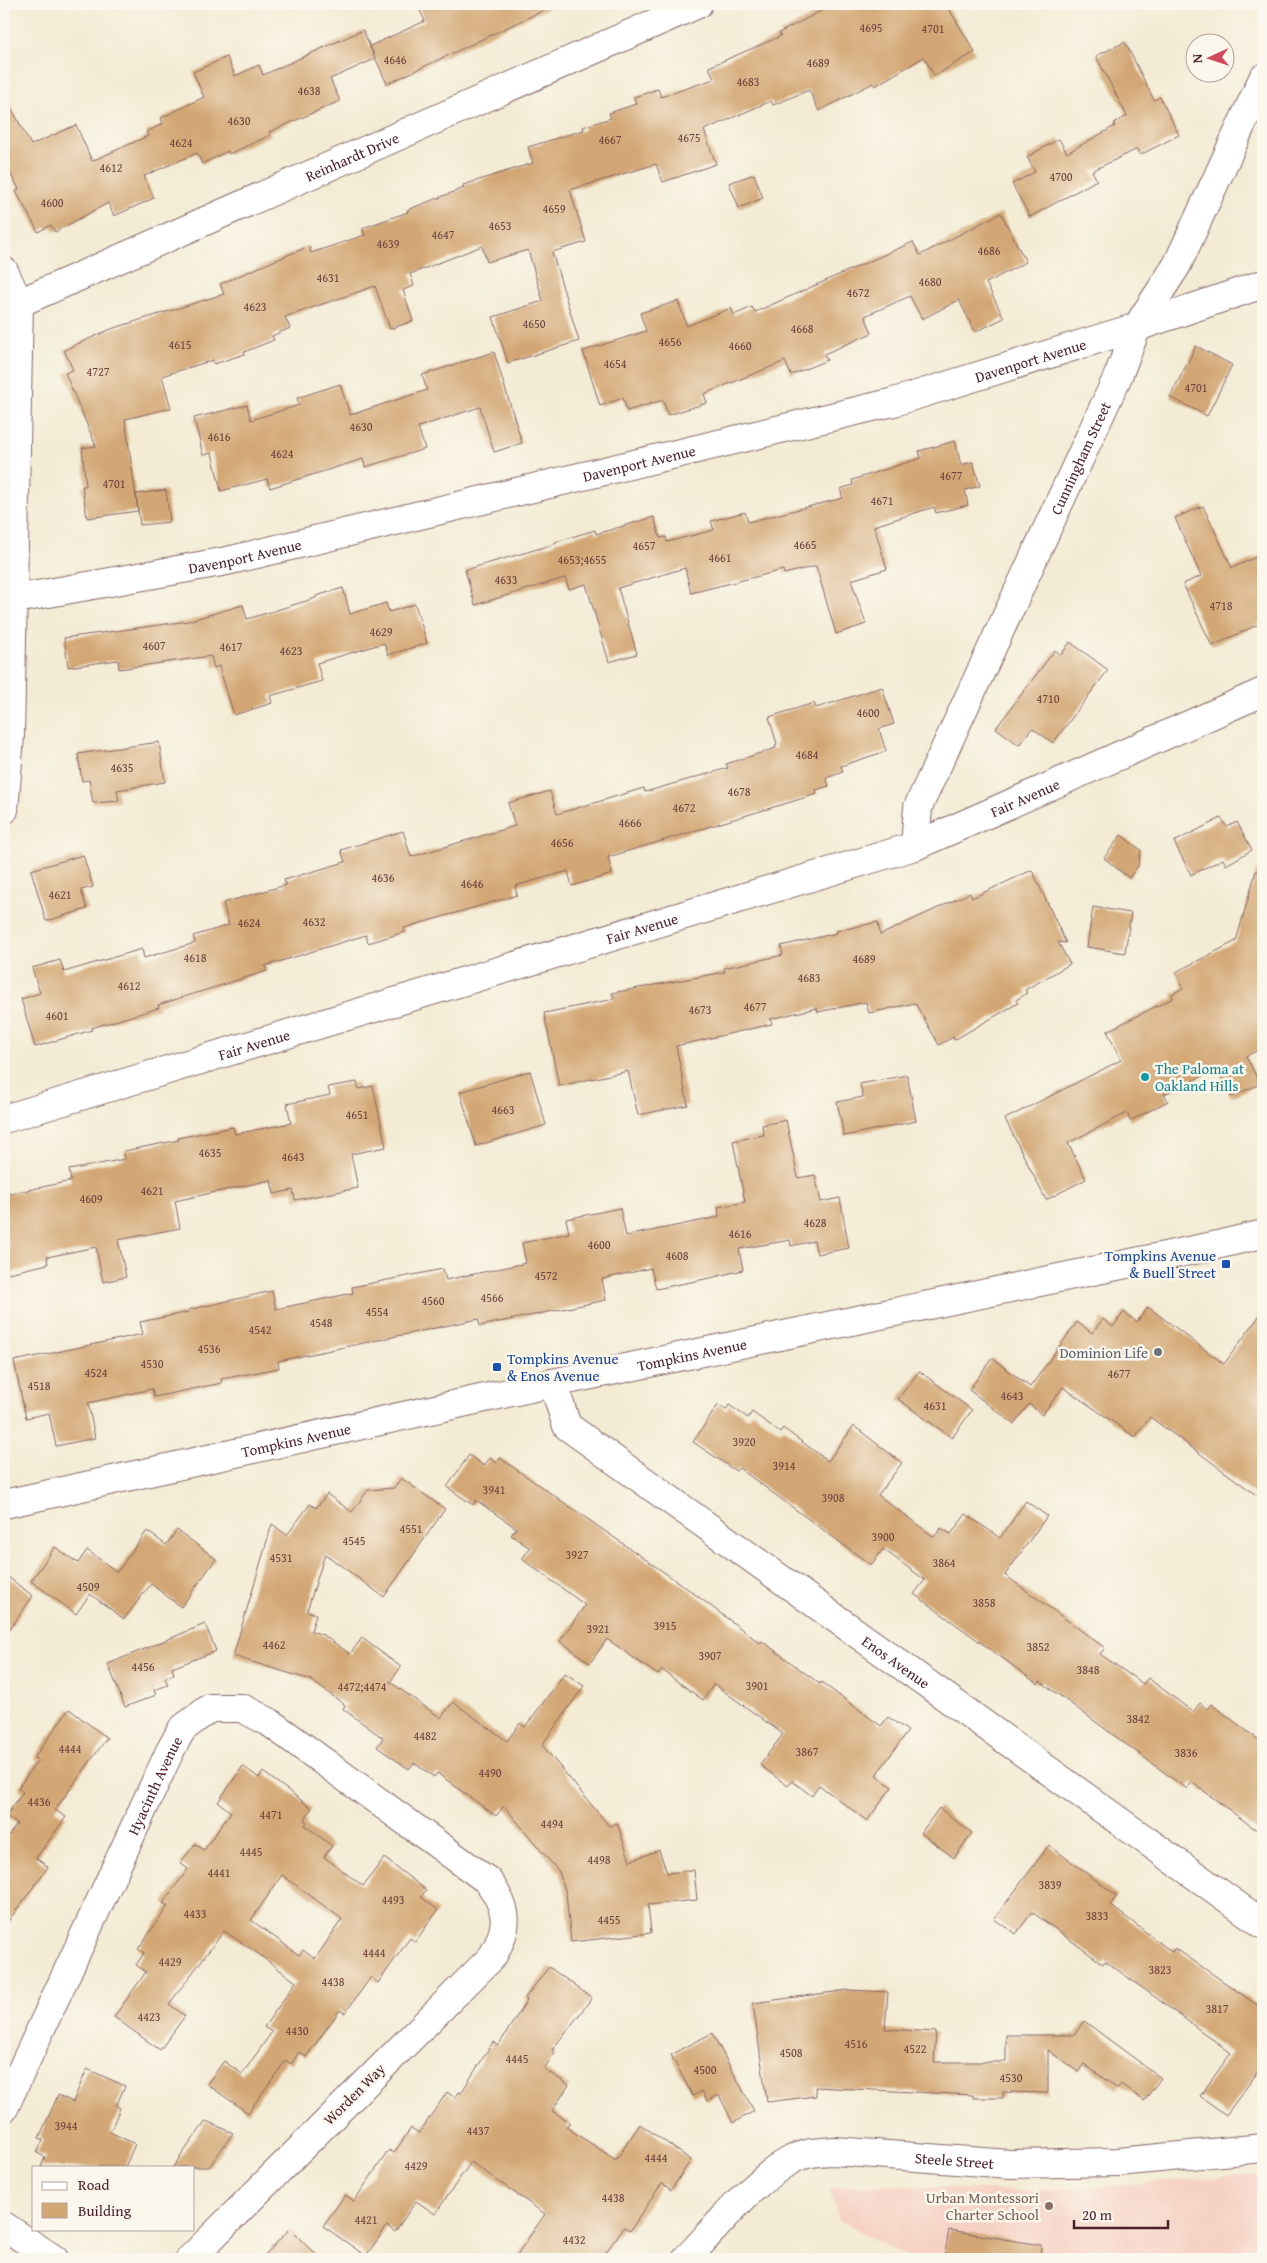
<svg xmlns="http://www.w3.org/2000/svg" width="1267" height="2263" font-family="'Gentium Book Plus',serif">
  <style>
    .built { fill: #f6d2c4 }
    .building { fill: #d3a774; fill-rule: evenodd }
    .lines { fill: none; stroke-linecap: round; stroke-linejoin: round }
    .minor-casing { stroke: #856666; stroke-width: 30 }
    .minor { stroke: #fff; stroke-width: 28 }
    .culture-dot { fill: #0f9aa8; stroke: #fbf7ec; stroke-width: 2 }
    .transit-dot { fill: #1a4fb4; stroke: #fbf7ec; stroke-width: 2 }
    .worship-dot { fill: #6b7280; stroke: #fbf7ec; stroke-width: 2 }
    .education-dot { fill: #8d6e63; stroke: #fbf7ec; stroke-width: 2 }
    .labels { text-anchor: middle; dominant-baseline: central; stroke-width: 5; stroke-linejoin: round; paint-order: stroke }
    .number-label { font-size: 12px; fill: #6c413d }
    .street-label { font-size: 15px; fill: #4a1f2b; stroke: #fbf7ec }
    .culture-label { font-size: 15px; fill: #0d838f; stroke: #fbf7ec; text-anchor: start }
    .transit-label { font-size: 15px; fill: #164399; stroke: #fbf7ec; text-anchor: end }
    .worship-label { font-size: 15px; fill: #5b616d; stroke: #fbf7ec; text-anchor: end }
    .education-label { font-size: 15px; fill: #785e54; stroke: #fbf7ec; text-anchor: end }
  </style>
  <rect width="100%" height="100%" fill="#fbf7ec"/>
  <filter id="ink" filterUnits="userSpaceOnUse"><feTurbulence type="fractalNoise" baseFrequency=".02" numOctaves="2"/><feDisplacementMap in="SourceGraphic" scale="10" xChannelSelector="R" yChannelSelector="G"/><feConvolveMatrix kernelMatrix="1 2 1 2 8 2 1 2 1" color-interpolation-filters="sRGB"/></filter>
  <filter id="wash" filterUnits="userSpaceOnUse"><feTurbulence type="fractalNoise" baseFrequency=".0096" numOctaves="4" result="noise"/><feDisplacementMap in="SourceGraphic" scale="20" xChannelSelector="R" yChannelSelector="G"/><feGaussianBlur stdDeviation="1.12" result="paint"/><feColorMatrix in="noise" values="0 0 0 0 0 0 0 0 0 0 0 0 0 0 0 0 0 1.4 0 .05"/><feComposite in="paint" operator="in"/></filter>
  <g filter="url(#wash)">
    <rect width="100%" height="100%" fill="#f3ebd4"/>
    <path class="built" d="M1263 2174V2259H910L839 2220 830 2188 883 2185 1034 2192Z"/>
    <g id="blocks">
      <path class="building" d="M417 4H557L387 84 370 46 425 21Z
        M834 4H946L975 52 934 76 924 57 875 86 873 83 819 111 809 90 773 105 771 101 704 130 716 164 663 182 656 164 570 190 586 242 552 252 579 341 508 363 493 317 543 301 528 250 487 262 482 246 410 274 414 286 403 290 413 321 390 329 375 286 285 317 290 328 272 336 274 340 244 352 245 354 214 364 213 360 162 376 171 408 125 419 138 511 87 518 82 486H86L82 448 96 446 65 373 73 370 64 350 111 329 224 294 220 284 309 246 311 253 365 235 363 228 408 212 407 210 464 188 463 185 533 163 528 147 584 130 583 127 611 118 609 113 636 104 634 97 658 89 661 97 714 79 709 67 781 36 779 33Z
        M363 30 375 59 330 79 340 101 269 132 271 135 229 154 228 151 202 164 197 153 144 176 154 198 114 216 108 203 55 232 51 225 38 232 16 191 19 189 4 162V94L31 145 76 125 92 161 148 136 146 132 163 124 161 118 204 97 193 72 227 57 235 76 259 65 263 75Z
        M1125 42 1154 100 1160 97 1179 135 1140 155 1137 149 1092 171 1097 180 1030 217 1012 184 1035 172 1027 157 1059 139 1067 153 1115 126 1114 123 1127 116 1096 56Z
        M754 174 763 198 739 208 729 183Z
        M1001 213 1026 262 986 283 1004 318 975 332 959 300 922 319 910 296 865 316 872 333 824 354 827 360 791 375 785 361 704 394 707 403 668 415 663 400 627 411 623 398 600 406 583 351 646 331 640 313 678 301 687 326 731 308 734 315 752 307 755 312 913 242 920 255Z
        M1196 346 1232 365 1207 416 1170 397Z
        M494 352 522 443 494 452 480 407 418 427 425 449 365 467 363 459 270 488 267 479 221 491 212 453 203 455 194 418 247 405 251 420 299 405 297 398 340 384 350 415 427 390 422 375Z
        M955 441 961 465 973 462 980 486 965 490 968 505 936 513 934 507 874 526 887 569 851 580 866 624 836 634 816 566 784 574 783 570 691 593 685 568 618 588 637 654 609 662 586 584 569 589 565 578 475 605 465 570 555 544V542L595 530 596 534 654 517 660 538 666 537 667 542 714 530 711 521 745 512 748 522 843 498 840 489 853 485 852 480 921 458 919 451Z
        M166 490 170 522 140 525 136 494Z
        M1203 506 1232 568 1263 554V622L1212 646 1183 584 1201 576 1175 518Z
        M343 588 350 614 386 603 389 612 415 604 427 643 388 655 384 643 317 663 322 681 270 696 272 703 234 715 219 666 214 668 211 656 119 669 118 660 68 667 64 638 188 621 243 605 247 619 316 598V596Z
        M1070 642 1108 670 1053 743 1032 728 1019 745 996 728 1055 650 1061 655Z
        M882 687 894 724 879 729 886 751 841 766 843 772 826 778 829 786 816 790 817 794 608 857 612 874 572 886 568 871 515 886 517 895 404 928 405 932 368 943 366 935 265 966 267 971 158 1005 159 1008 91 1028 92 1030 35 1047 21 999 40 993 32 968 60 960 64 972 142 949 144 958 195 943 193 936 229 925 223 903 286 885 284 880 345 862 341 850 403 831 411 857 515 826 508 803 550 791 557 814 644 788 645 792 728 768 726 764 776 748 775 745 777 744 769 717 814 703 816 708Z
        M159 742 165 782 117 790 119 801 93 803 89 780 82 781 78 754Z
        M1221 818 1227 827 1237 822 1252 850 1226 865 1223 859 1191 875 1174 842Z
        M1121 835 1141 850 1138 866 1129 878 1104 858Z
        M83 855 93 887 81 890 87 909 46 921 31 870Z
        M1032 870 1066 943 1058 942 1070 964 1025 990 1027 993 1016 1000 1018 1003 954 1040 953 1037 939 1045 915 1003 869 1013 866 1002 818 1012 817 1008 770 1019 772 1024 676 1046 688 1105 638 1115 628 1071 559 1086 544 1013 614 999 612 993 725 972 724 968 783 955 781 946 837 933 836 931 878 922 880 935 970 893 972 898Z
        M1256 871 1263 872V1048L1246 1056 1260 1084 1231 1097 1218 1069 1164 1094 1168 1101 1130 1121 1127 1113 1068 1143 1086 1179 1046 1200 1005 1119 1121 1060 1107 1031 1173 998 1172 994 1183 988 1176 972 1236 941Z
        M1093 907 1131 913 1125 953 1087 947Z
        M530 1071 546 1125 476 1146 460 1092Z
        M907 1075 916 1121 844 1136 837 1102 863 1097 860 1084Z
        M357 1082 359 1089 373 1086 386 1147 351 1154 358 1188 295 1200 293 1190 274 1194 271 1180 175 1201 180 1228 118 1240 126 1277 103 1282 96 1247 47 1257 48 1264 4 1274V1246L9 1245 4 1220V1195L71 1181 69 1170 125 1159 124 1151 179 1140 178 1138 233 1127 235 1134 291 1123 287 1104 330 1095 328 1087Z
        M786 1120 798 1178 815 1175 821 1202 840 1198 849 1248 817 1254 814 1241 791 1246 790 1240 739 1249 743 1270 710 1278 656 1289 651 1268 602 1279 606 1300 480 1326 478 1319 340 1348 278 1361 279 1368 221 1379 222 1383 154 1397 152 1389 88 1403 95 1438 56 1446 49 1413 26 1418 14 1361 143 1334 140 1322 189 1312 188 1310 272 1291 276 1309 353 1293 352 1287 443 1269 446 1280 526 1263 522 1243 569 1233 566 1219 620 1208 626 1236 719 1217 718 1207 745 1202 733 1141 764 1135 762 1125Z
        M1148 1307 1224 1364 1263 1311V1500L1150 1417 1135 1437 1063 1387 1042 1415 1029 1404 1014 1424 969 1390 992 1358 1030 1387 1077 1322 1092 1333 1103 1319 1113 1327 1124 1312 1137 1322Z
        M919 1371 972 1410 952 1438 898 1399Z
        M718 1405 726 1410 729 1405 748 1418 752 1412 780 1432 783 1428 828 1461 854 1426 902 1463 878 1495 934 1537 941 1528 951 1534 966 1514 1000 1538 1026 1501 1047 1516 1005 1575 1105 1648 1100 1654 1143 1684 1148 1678 1193 1712 1200 1703 1207 1709 1211 1704 1263 1743V1835L1192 1782 1187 1789 1040 1681 1038 1684 914 1594 925 1580 883 1549 871 1565 739 1468 736 1471 693 1442Z
        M469 1455 484 1466 490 1458 496 1463 500 1458 688 1589 760 1643 762 1641 820 1684 821 1682 881 1726 888 1717 908 1731 876 1775 892 1787 867 1821 819 1785 812 1796 792 1781 788 1786 760 1765 783 1734 714 1684 703 1700 662 1670 658 1675 607 1639 590 1663 560 1641 585 1605 522 1559 530 1548 511 1535 516 1528 476 1500 473 1505 447 1487Z
        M401 1478 445 1509 384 1597 325 1554 307 1611 316 1614 311 1631 323 1635 350 1654 362 1638 401 1667 390 1682 441 1718 453 1702 507 1741 520 1723 525 1727 565 1673 584 1686 542 1745 609 1826 617 1823 630 1861 659 1850 667 1873 694 1870 697 1900 648 1905 651 1933 571 1942 566 1893 559 1872 504 1806 496 1816 437 1773 434 1777 414 1763 409 1769 377 1747 383 1738 343 1709 345 1705 311 1680 233 1656 272 1524 287 1535 310 1504 316 1508 327 1494 352 1512 368 1490 394 1488Z
        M177 1530 216 1559 181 1607 151 1584 124 1619 90 1594 76 1614 31 1581 55 1547 78 1563 87 1550 117 1572 147 1531 166 1545Z
        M4 1574 33 1596 4 1637Z
        M205 1624 216 1651 172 1668 174 1674 165 1678 168 1685 154 1690 156 1695 125 1707 108 1664Z
        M69 1709 107 1738 55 1810 66 1817 36 1858 48 1867 4 1927V1842L17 1824 6 1816 23 1792 18 1788 38 1760 34 1758Z
        M243 1766 259 1778 263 1772 312 1808 304 1820 307 1822 305 1825 332 1846 324 1857 363 1886 384 1858 426 1890 421 1897 438 1910 415 1942 410 1938 378 1983 371 1977 345 2013 340 2010 306 2057 299 2052 291 2064 286 2060 248 2113 207 2084 224 2061 242 2074 272 2032 264 2027 296 1982 257 1953 224 1931 169 2004 185 2016 160 2050 114 2017 146 1972 136 1965 144 1953 138 1949 168 1906 163 1903 188 1869 180 1863 195 1844 204 1850 231 1812 218 1802ZM282 1875 342 1919 315 1959 303 1950 299 1955 251 1920Z
        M939 1808 972 1833 954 1858 921 1833Z
        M1049 1845 1117 1896 1110 1905 1172 1952 1175 1948 1263 2009V2065L1226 2115 1200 2096 1231 2053 1155 1997 1105 1961 1103 1964 1032 1912 1016 1934 994 1919Z
        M549 1967 592 1998 552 2050 555 2052 544 2069 569 2085 552 2111 570 2122 566 2127 616 2160 640 2124 691 2160 671 2190 662 2183 630 2231 624 2227 601 2259H514L545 2214 471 2162 435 2214 416 2201 395 2232 387 2226 366 2256 323 2226 345 2195 354 2201 389 2150 394 2153 411 2128 419 2133 447 2092 455 2098 459 2092 461 2093 493 2042 498 2046 527 2000 525 1998Z
        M848 1990 888 1992 885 2029 936 2032 934 2062H1006V2035H1074L1084 2021 1161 2078 1144 2101 1121 2084 1118 2089 1084 2064 1078 2072 1048 2050V2093L1003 2092V2098H973V2095L815 2087 816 2096 767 2102 753 2003Z
        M712 2033 754 2111 733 2123 719 2095 707 2101 702 2091 693 2096 671 2055Z
        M87 2069 125 2086 116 2106 120 2108 110 2132 135 2144 125 2167H41L45 2157 37 2153 43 2140 39 2138 58 2095 73 2102Z
        M206 2121 233 2133 209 2167H173Z
        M290 2229 320 2259H261Z
        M949 2230 1041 2245 1040 2259H944Z"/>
    </g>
  </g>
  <g filter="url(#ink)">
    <use href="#blocks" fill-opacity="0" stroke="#856666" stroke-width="1"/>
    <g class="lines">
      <defs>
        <g id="minor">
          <path d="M4 271 19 303 10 736 4 810"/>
          <path id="s1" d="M4 300 19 303 698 4"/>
          <path id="s2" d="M4 601 227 561 894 402 1137 327 1263 284"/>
          <path id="s3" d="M915 846 918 807 1118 376 1137 327 1177 265 1263 78"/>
          <path id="s4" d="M4 1119 915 846 1263 692"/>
          <path id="s5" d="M553 1383 567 1426 1263 1924"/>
          <path id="s6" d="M4 1504 553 1383 1213 1246 1263 1234"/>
          <path id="s7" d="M4 2108 170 1751 182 1729 210 1708H242L269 1722 488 1881C509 1910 510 1926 492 1957L190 2259"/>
          <path d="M4 2226 54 2259"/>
          <path id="s8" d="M686 2259C717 2227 753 2180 793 2159 805 2152 820 2152 834 2151L1010 2164 1118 2162 1263 2148"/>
        </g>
      </defs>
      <use href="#minor" class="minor-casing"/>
      <use href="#minor" class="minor"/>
    </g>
  </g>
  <circle class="culture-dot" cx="1145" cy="1077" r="5"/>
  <g class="transit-dot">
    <rect x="1221" y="1259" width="10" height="10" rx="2.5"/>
    <rect x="492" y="1362" width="10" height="10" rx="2.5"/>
  </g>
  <circle class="worship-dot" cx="1158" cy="1352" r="5"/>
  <circle class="education-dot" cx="1049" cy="2206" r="5"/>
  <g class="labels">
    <g class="number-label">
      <text x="871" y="27">4695</text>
      <text x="933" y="28">4701</text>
      <text x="395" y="59">4646</text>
      <text x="818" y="62">4689</text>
      <text x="748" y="81">4683</text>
      <text x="309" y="90">4638</text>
      <text x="239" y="120">4630</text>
      <text x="689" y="137">4675</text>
      <text x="610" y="139">4667</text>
      <text x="181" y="142">4624</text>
      <text x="111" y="167">4612</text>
      <text x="1061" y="176">4700</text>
      <text x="52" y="202">4600</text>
      <text x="554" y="208">4659</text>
      <text x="500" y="225">4653</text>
      <text x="443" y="234">4647</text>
      <text x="388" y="243">4639</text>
      <text x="989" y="250">4686</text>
      <text x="328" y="277">4631</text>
      <text x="930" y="281">4680</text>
      <text x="858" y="292">4672</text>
      <text x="255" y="306">4623</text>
      <text x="534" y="323">4650</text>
      <text x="802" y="328">4668</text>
      <text x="670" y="341">4656</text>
      <text x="180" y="344">4615</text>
      <text x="740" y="345">4660</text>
      <text x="615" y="363">4654</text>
      <text x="98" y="371">4727</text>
      <text x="1196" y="387">4701</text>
      <text x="361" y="426">4630</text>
      <text x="219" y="436">4616</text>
      <text x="282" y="453">4624</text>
      <text x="951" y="475">4677</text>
      <text x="114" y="483">4701</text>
      <text x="882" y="500">4671</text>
      <text x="805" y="544">4665</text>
      <text x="644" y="545">4657</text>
      <text x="720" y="557">4661</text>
      <text x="582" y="559">4653;4655</text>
      <text x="506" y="579">4633</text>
      <text x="1221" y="605">4718</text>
      <text x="381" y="631">4629</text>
      <text x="154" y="645">4607</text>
      <text x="231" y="646">4617</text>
      <text x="291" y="650">4623</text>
      <text x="1048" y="698">4710</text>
      <text x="868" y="712">4600</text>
      <text x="807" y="754">4684</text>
      <text x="122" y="767">4635</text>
      <text x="739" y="791">4678</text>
      <text x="684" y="807">4672</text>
      <text x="630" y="822">4666</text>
      <text x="562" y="842">4656</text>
      <text x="383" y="877">4636</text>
      <text x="472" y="883">4646</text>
      <text x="60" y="894">4621</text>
      <text x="314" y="921">4632</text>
      <text x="249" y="922">4624</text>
      <text x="195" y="957">4618</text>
      <text x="864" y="958">4689</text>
      <text x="809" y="977">4683</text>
      <text x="129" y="985">4612</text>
      <text x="755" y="1006">4677</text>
      <text x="700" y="1009">4673</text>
      <text x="57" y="1015">4601</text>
      <text x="503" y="1109">4663</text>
      <text x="357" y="1114">4651</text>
      <text x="210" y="1152">4635</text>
      <text x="293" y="1156">4643</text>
      <text x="152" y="1190">4621</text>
      <text x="91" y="1198">4609</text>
      <text x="815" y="1222">4628</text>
      <text x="740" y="1233">4616</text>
      <text x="599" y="1244">4600</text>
      <text x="677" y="1255">4608</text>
      <text x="546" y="1275">4572</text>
      <text x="492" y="1297">4566</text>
      <text x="433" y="1300">4560</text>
      <text x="377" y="1311">4554</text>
      <text x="321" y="1322">4548</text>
      <text x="260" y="1329">4542</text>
      <text x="209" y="1348">4536</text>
      <text x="152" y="1363">4530</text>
      <text x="96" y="1372">4524</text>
      <text x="1119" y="1373">4677</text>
      <text x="39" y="1385">4518</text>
      <text x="1012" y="1395">4643</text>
      <text x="935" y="1405">4631</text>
      <text x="744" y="1441">3920</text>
      <text x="784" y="1465">3914</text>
      <text x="494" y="1489">3941</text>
      <text x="833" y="1497">3908</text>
      <text x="411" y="1528">4551</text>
      <text x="883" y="1536">3900</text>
      <text x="354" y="1540">4545</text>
      <text x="577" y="1554">3927</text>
      <text x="281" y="1557">4531</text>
      <text x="944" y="1562">3864</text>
      <text x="88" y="1586">4509</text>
      <text x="984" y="1602">3858</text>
      <text x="665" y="1625">3915</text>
      <text x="598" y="1628">3921</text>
      <text x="274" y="1644">4462</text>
      <text x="1038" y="1646">3852</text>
      <text x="710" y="1655">3907</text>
      <text x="143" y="1666">4456</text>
      <text x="1088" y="1669">3848</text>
      <text x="757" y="1685">3901</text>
      <text x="362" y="1686">4472;4474</text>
      <text x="1138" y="1718">3842</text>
      <text x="425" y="1735">4482</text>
      <text x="70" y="1748">4444</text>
      <text x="807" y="1751">3867</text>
      <text x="1186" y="1752">3836</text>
      <text x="490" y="1772">4490</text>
      <text x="39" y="1801">4436</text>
      <text x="271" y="1814">4471</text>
      <text x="552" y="1823">4494</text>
      <text x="251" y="1851">4445</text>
      <text x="599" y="1859">4498</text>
      <text x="219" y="1872">4441</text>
      <text x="1050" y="1884">3839</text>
      <text x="393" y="1899">4493</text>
      <text x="195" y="1913">4433</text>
      <text x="1097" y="1915">3833</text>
      <text x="609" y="1919">4455</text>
      <text x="374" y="1952">4444</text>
      <text x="170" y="1961">4429</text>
      <text x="1160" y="1969">3823</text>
      <text x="333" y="1981">4438</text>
      <text x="1217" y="2008">3817</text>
      <text x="149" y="2016">4423</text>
      <text x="297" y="2030">4430</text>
      <text x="856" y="2043">4516</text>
      <text x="915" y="2048">4522</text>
      <text x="791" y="2052">4508</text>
      <text x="517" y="2058">4445</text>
      <text x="705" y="2069">4500</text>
      <text x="1011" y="2077">4530</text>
      <text x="66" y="2125">3944</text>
      <text x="478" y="2130">4437</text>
      <text x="656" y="2157">4444</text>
      <text x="416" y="2165">4429</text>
      <text x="613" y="2197">4438</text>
      <text x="366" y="2219">4421</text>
      <text x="574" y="2239">4432</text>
    </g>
    <g class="street-label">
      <text stroke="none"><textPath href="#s1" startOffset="379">Reinhardt Drive</textPath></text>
      <text stroke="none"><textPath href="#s2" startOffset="1055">Davenport Avenue</textPath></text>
      <text stroke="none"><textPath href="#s3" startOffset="424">Cunningham Street</textPath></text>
      <text stroke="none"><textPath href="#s2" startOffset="650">Davenport Avenue</textPath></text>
      <text stroke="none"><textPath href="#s2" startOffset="245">Davenport Avenue</textPath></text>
      <text stroke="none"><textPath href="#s4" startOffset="1071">Fair Avenue</textPath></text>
      <text stroke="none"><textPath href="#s4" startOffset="666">Fair Avenue</textPath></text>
      <text stroke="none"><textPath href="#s4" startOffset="261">Fair Avenue</textPath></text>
      <text stroke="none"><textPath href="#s6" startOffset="704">Tompkins Avenue</textPath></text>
      <text stroke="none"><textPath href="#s6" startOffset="299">Tompkins Avenue</textPath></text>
      <text stroke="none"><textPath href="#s5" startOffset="450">Enos Avenue</textPath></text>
      <text stroke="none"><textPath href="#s7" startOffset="356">Hyacinth Avenue</textPath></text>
      <text transform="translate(354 2094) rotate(-45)">Worden Way</text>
      <text stroke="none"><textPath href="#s8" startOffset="310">Steele Street</textPath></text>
    </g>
    <g class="culture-label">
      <text x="1155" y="1068">The Paloma at<tspan x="1155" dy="17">Oakland Hills</tspan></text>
    </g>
    <g class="transit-label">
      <text x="1216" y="1255">Tompkins Avenue<tspan x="1216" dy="17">&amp; Buell Street</tspan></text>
      <text x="507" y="1358" text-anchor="start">Tompkins Avenue<tspan x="507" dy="17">&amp; Enos Avenue</tspan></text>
    </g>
    <g class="worship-label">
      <text x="1148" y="1352">Dominion Life</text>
    </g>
    <g class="education-label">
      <text x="1039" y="2197">Urban Montessori<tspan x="1039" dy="17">Charter School</tspan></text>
    </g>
  </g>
  <rect width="1267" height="2263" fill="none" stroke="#fbf7ec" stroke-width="20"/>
  <rect x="32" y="2166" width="162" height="65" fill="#fbf7ec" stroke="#b4a19f"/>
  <rect x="42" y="2182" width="25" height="8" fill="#ffffff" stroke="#b4a19f"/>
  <text x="78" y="2190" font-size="15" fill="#4a1f2b">Road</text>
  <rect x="42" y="2203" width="25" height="15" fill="#d3a774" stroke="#b4a19f"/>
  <text x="78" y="2216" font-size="15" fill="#4a1f2b">Building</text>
  <g transform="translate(1210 58) rotate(267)"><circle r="24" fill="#fbf7ec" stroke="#b4a19f"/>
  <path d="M0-4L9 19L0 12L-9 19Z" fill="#d1495b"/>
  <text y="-8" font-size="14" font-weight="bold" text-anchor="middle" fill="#4a1f2b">N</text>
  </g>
  <path d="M1074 2220v8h94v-8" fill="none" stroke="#4a1f2b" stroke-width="2.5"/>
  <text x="1082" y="2220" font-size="15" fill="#4a1f2b" stroke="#fbf7ec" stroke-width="4" paint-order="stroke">20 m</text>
</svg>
